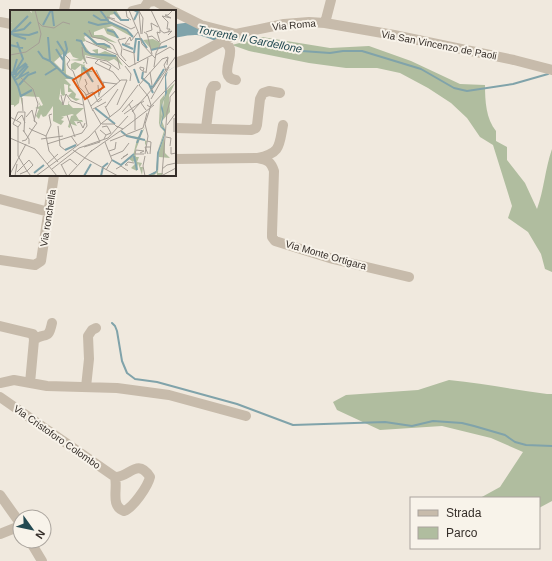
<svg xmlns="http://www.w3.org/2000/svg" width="552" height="561" font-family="Arial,sans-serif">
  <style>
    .green { fill: #b0bd9f }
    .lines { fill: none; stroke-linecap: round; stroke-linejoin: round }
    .stream { stroke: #80a3aa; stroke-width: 2 }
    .river { stroke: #80a3aa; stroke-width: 13 }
    .minor { stroke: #c7bbab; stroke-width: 10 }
    .labels { text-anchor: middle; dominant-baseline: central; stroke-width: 4; stroke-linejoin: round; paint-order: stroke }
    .street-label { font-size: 10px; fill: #352e29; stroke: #f8f3ea }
    .water-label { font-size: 11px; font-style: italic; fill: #234a52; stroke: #f8f3ea }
    .inset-river { fill: none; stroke: #80a3aa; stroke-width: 2 }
    .inset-road { fill: none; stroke: #a59e96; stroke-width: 1 }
    .view { fill: #df570d; fill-opacity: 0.15; stroke: #df570d; stroke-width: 2 }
    .inset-edge { fill: none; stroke: #352e29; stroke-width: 2 }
  </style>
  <rect width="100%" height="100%" fill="#f0e9de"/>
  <path class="green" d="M262 37 330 48 369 46 411 61 460 84 485 85C485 101 486 119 496 131V141L507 147V160L525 183 537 209C544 190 545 169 552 149V272L545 269 541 254 528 232 508 218 512 206 493 145 480 137 467 118 451 103 428 88 400 73 377 68H346L309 63 249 51 232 45Z
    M449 380C482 383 514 390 547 394H552V501L539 508V498H480L500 487 523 452 491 438 442 426 380 430 337 410 333 402 346 395 418 390Z"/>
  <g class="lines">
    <path class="stream" d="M218 35 224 36
      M238 38 295 47 302 51 330 53 343 51H362L421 69 454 88 467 91 513 84 548 74 549 73
      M112 323 115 326 117 331 122 361 127 373 135 379 157 382 237 404 293 425 385 422 412 426 433 421 462 423 474 426 505 435 515 442 526 445 552 446"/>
    <path class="river" d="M175 31C196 27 199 27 218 35"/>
    <path class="minor" d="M148 2 155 1 173 11
      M64 11 66 0
      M132 11 144 8 148 2
      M175 12 201 25 236 34
      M0 22 11 24
      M325 23 331 0
      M224 41C226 43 229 45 230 49 232 59 219 78 236 80
      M0 63 11 65
      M175 63 195 56 236 34 284 24 309 22 325 23 394 35 514 60 552 70
      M175 128 251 130 256 128 257 125 260 99 263 93 269 91 280 93
      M206 128 211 90 213 86H216
      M258 158C281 153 279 146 283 125
      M175 159 258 158C268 160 271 162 274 171L272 233V237L275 241 333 259 409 277
      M0 199 49 212
      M0 260 35 265 41 261 54 175
      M0 326 33 334 34 340
      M0 383 14 380 47 386 117 388 169 395 246 416
      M30 383 34 340C45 331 48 342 52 323
      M86 387 89 359 88 336 92 330 96 328
      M0 397 115 477C129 478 137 457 150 477 148 486 133 508 124 511 110 506 118 489 115 477
      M0 495 20 523
      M0 534 20 526
      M30 541 42 561"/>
  </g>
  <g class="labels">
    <g class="street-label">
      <text transform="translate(294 25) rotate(-5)">Via Roma</text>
      <text transform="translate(439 45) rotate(11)">Via San Vincenzo de Paoli</text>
      <text transform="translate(48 218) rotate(-81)">Via ronchella</text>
      <text transform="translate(326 255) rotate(16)">Via Monte Ortigara</text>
      <text transform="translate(57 437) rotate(35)">Via Cristoforo Colombo</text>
    </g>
    <g class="water-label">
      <text transform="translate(250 39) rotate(11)">Torrente Il Gardellone</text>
    </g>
  </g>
  <g transform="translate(10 10)">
    <rect width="166" height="166" fill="#f0e9de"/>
    <path d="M0 0H19L22 3 21 0H106L112 10 118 11H111L104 4 100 5 99 11 116 20 121 23 124 28 102 16 96 18 103 19 110 29 97 24 94 18 84 22V25H92L107 33 81 27 87 34 99 35 102 39 97 38V40L84 34 77 25 74 27 76 31 72 32 80 43 87 44 82 40 88 39V44L95 41 107 46 113 56 104 49 99 51 75 45 76 52 74 53 75 57 83 62H79L81 69 74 61 69 74 70 67 67 66 71 64V55L65 60 61 59V54L65 52 74 55 73 52H75L73 49 71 51 60 50 69 49 63 47 60 42 55 45 56 64 65 69H55L61 75 59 77 66 84 65 88 70 89 66 91 58 86 62 82H58V75L54 74 55 85 53 86 51 84V78L49 89 54 95H58V92L60 91 58 93 63 98H74L66 105 69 110H72L73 112 64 111 67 116 61 114 60 118 58 117 61 106 64 105 62 104 51 107H54L51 110 54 111 51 115 43 111V96L36 106 33 107 31 104 29 109 26 106 29 99 25 98 30 96 28 90 31 96 33 95 29 87 12 86V95L10 85 9 93 4 97V95H1L0 13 2 12H0ZM53 44 54 58 52 60 44 52ZM143 29 151 33 148 38 142 40 133 30ZM165 73 159 85 160 102 152 111 155 119 151 116 152 96 157 80ZM155 84 150 116 155 120V122L147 143 148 153 146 161 145 163 142 164H145L148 160 149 142 154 127 155 143 160 148 149 147 148 163H153L151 166H147V163L144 165 138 166 146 161 148 140 154 121 150 117 149 113 150 90ZM135 117 130 128 137 131 135 136V130L130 129 125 142 126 147H129L127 152 132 153 130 157H133L132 165 128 153 127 161 121 158 125 154V150L123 152 119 149 110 155 102 150 111 155 118 148 123 146 127 129 116 125 128 127Z" fill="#b0bd9f" fill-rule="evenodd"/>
    <path d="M166 56 158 61 156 67 157 83 152 93 154 105 151 116 155 119 156 122 149 142 148 160 145 164 136 166 146 161 147 143 155 122 150 116 153 105 151 98 152 93 155 86V65L159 60Z" fill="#80a3aa"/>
    <path class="inset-river" d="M42 0 44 16M90 0 99 12 117 20 123 27M124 0 128 2 124 10M104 2 111 10H119M83 5 91 10H97M78 12 88 15 100 13M33 15 41 0M97 20 104 22 108 28M1 22 14 19 21 12M74 23 87 34H94L100 37M0 24 19 25 28 22M0 24 18 6M3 25 16 29M38 27 40 51 57 67 64 69M66 30 71 31 76 41 81 44 106 46M47 31 54 42 53 61M55 31 57 39 55 46M112 34 123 39M0 35 13 38M46 39 53 50M141 40 157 36M28 41 33 48 40 51M124 43 126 29H131L137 38M128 51 129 31M73 57 83 72M124 59 129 73M0 61 8 76 11 87M133 62 132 68 139 74 143 83M3 63 7 49M3 65 13 49 7 32M5 65 7 60 16 53M35 65 48 57M9 67 18 56M4 68 17 54M5 70 19 62M9 75 18 65 26 62M141 76 143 77 154 59M11 86 22 80M85 98 105 114M111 121 117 126 135 130M127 133 132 120M55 140 66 135M124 146 127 160M102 150 111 155 124 144M24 163 34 155M74 166 81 154M91 166 93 157 98 153"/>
    <path class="inset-road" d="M116 0 117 7 121 10M119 0 129 24M141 0 150 19V23L147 22 150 32M129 1 133 8 132 24M129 2 131 24M105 9 97 7 121 19 125 17M28 12 32 16 44 18 53 12 60 14M79 20 82 27 93 29 103 35 109 47 119 57M150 20 154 23 162 21 158 25M134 22 137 24 142 44M136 22 142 20 141 13 148 17M158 22 160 19H157L158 12 152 6 161 8 155 5H158L163 0M129 24 132 34 145 48M138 27 142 26 149 32M116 28 108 30 112 38 111 45 116 51M76 31 108 45M120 34H115L120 27 121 31 128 22M72 37 73 46 77 54M113 39 124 43 125 55M0 45 16 42 29 33 31 24 25 0M146 45 160 37 164 40M56 46 60 50 57 54 59 58 63 61 69 77 75 83 83 101M76 47 97 51 109 60M107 47 110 59M88 50 85 53 103 62 110 71M90 51 101 56 99 60M115 56 121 64 120 71M119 57 142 45M144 57 146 43 151 33 166 26M86 60 92 72 107 74M133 61 134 58 130 57V59L134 62H136M156 61 154 55 158 48M140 62 142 75M136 63 138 48M11 68 23 79 28 94 24 111 27 113 22 120 19 118M75 69 77 74 75 76 79 84M88 75 89 87M129 75 138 86 141 95 135 114 138 126 135 144M129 75 152 49 158 47 157 55M72 84 77 116M51 85 53 95 56 84 61 91 73 95M76 85 83 82 88 92 92 89M89 85 94 72M12 88 13 101M141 89 159 57M134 91 131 93 136 100M160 91V87L166 80M119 94 125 105V120M107 95 117 70M137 95 140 97 166 69M81 96 111 70H117M95 96 100 107M96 97 108 79M83 99 96 92M83 100 91 114M112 102 123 90M122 102 143 78 166 46M114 104 131 92M57 105 65 127M0 107 11 113M16 107 22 100 25 112M7 110 12 105 15 113M67 113 70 112 73 118 75 113M92 113 110 99 128 75M92 114H104L107 117M157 115 165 104M48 116 50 136 55 140M106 116 113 119 144 95M8 117 3 114 8 102H15L14 122M92 117 97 116 101 123 96 125M13 120 19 129V134M90 120 96 125 94 129M85 121 90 132M164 122V108M36 126 41 115 39 105 42 104M61 126 68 136M156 127 161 128 160 136M0 128 25 139 47 166M31 129 53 126M12 131 16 130 22 120 36 126 39 141 48 152M100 131 133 118 137 103M137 131 141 132 140 144M95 132 102 150 96 160M37 134 72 123 77 116M74 137 90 132M161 137V144L166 143M63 140 75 148M99 141 105 139 106 132M80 142 113 119M130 143 134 141 126 140 125 144H134M138 144 135 137H141M101 146 113 141 119 133M135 146 133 156 135 166M75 148 108 166M111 149 118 144 113 147M17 152 19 150 23 155 17 161 21 166M37 154 48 144M51 154 57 166M51 155 60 149 67 155M118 155H115L118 152 124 153M42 159 69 138 98 128 118 106M106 159 111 156 118 161M152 159 157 155 166 153M7 162 17 152M0 164 16 134M10 164 17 161 8 146V117L11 113M152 165 157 102 160 91M153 165 166 158M5 166 7 154M26 166 79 127 92 113M58 166 82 140"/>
    <path class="view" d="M82 58 94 77 75 89 63 70Z"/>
    <rect width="166" height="166" class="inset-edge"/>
  </g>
  <rect x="410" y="497" width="130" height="52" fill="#f8f3ea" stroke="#aaa49d"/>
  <rect x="418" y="510" width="20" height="6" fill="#c7bbab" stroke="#aaa49d"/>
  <text x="446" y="517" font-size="12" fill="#352e29">Strada</text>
  <rect x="418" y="527" width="20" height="12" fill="#b0bd9f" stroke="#aaa49d"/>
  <text x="446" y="537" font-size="12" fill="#352e29">Parco</text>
  <g transform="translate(32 529) rotate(123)"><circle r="19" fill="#f8f3ea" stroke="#aaa49d"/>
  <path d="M0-3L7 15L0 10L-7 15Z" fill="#234a52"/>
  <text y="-6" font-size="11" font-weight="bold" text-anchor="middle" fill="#352e29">N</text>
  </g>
</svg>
